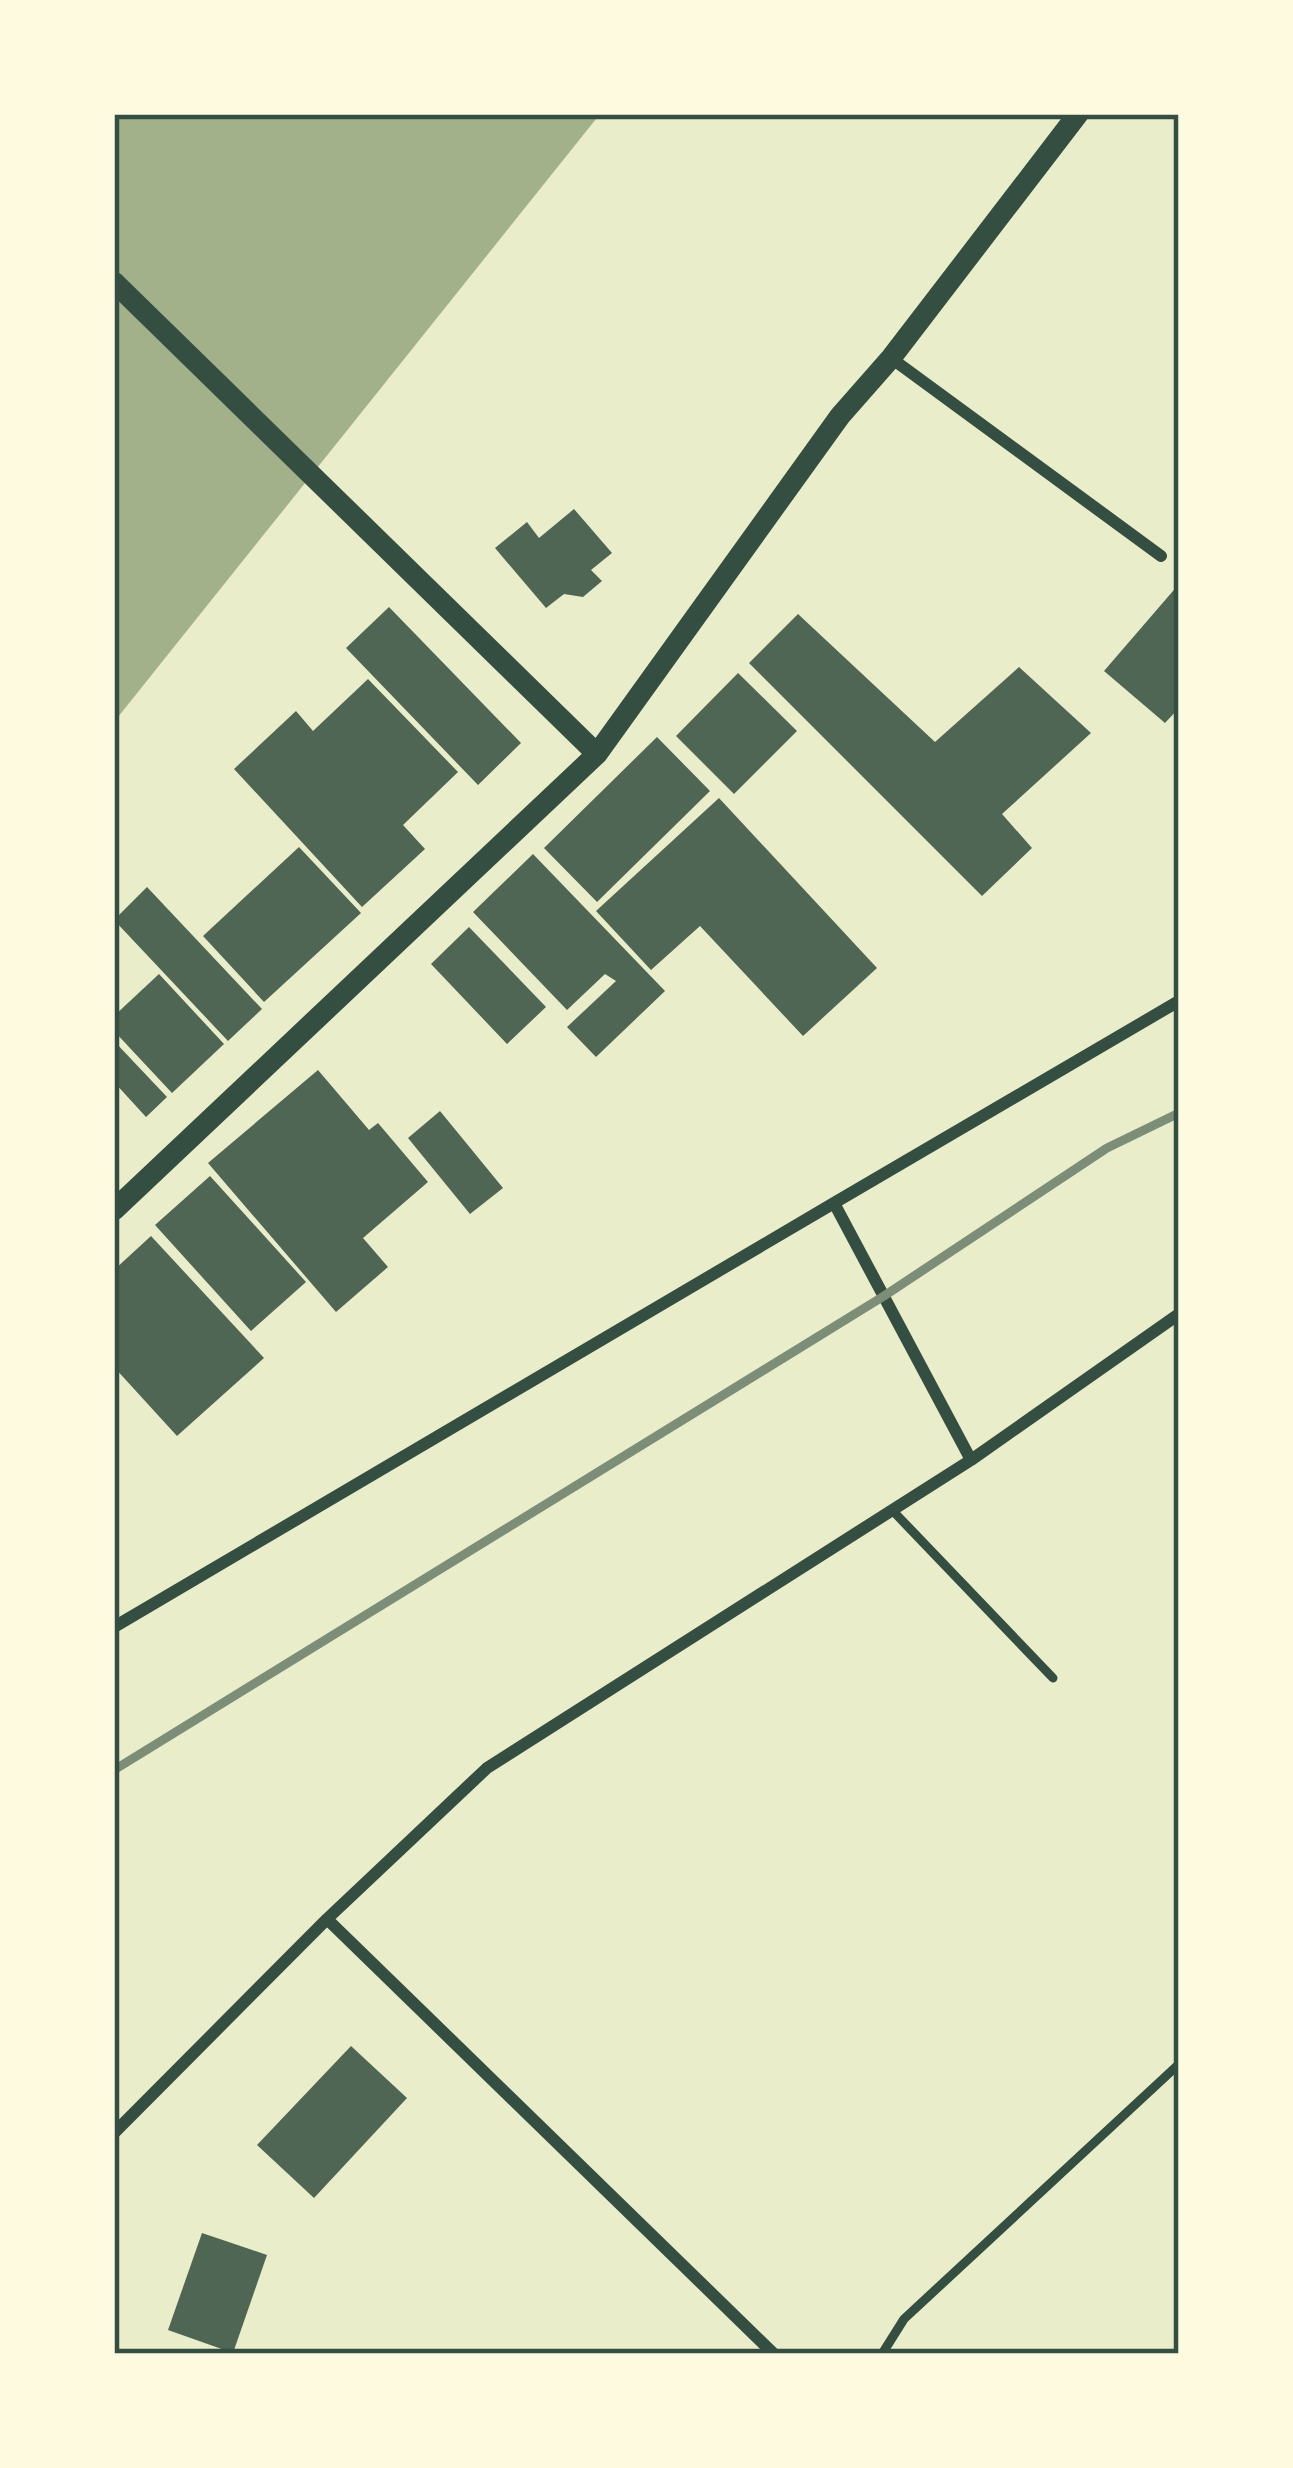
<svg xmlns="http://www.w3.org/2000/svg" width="1293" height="2468" font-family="Barlow,sans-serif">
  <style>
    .water { fill: #a3b18a }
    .building { fill: #4f6655 }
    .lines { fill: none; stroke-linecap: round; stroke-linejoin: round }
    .service { stroke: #344e41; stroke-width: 9 }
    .minor { stroke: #344e41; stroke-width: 12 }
    .tertiary { stroke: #344e41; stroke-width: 21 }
    .rail { stroke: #7c8e77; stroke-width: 9 }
    .neatline { fill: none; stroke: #344e41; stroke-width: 4.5 }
  </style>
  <rect width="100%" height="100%" fill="#e9edc9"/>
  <path class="water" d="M114 114H600L114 722Z"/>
  <path class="building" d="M574 509 612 553 591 570 602 581 583 597 564 594 546 608 495 548 527 522 539 538Z
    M1179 584V708L1165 723 1104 671Z
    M389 607 521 743 478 785 346 648Z
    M798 614 935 742 1019 667 1091 733 1002 814 1032 848 982 896 749 663Z
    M738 673 797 731 734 794 676 736Z
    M368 679 458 772 403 825 425 849 362 907 234 769 296 711 313 731Z
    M657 737 710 791 597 902 544 848Z
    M719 798 877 968 803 1036 700 926 651 970 596 911Z
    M299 847 361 913 264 1002 203 936Z
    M533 854 665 991 596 1057 567 1027 616 981 605 974 567 1010 473 912Z
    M147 887 262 1009 228 1041 114 920Z
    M469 927 546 1007 507 1044 431 964Z
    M159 974 224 1044 172 1093 114 1031V1016Z
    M114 1041 167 1097 146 1117 114 1082Z
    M318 1070 369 1130 378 1123 428 1182 363 1238 388 1267 336 1312 208 1163Z
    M440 1111 503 1188 470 1214 408 1138Z
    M210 1176 306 1282 251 1331 155 1225Z
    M151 1236 264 1358 177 1436 114 1367V1270Z
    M351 2046 407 2098 314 2198 257 2145Z
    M202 2233 267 2255 233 2353 168 2330Z"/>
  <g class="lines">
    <path class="service" d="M892 1510 1053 1678
      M882 2354 904 2319 1179 2064"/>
    <path class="minor" d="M891 358 1161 556
      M971 1460 1179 1314
      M114 1627 834 1203
      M327 1919 774 2354
      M114 2133 327 1919 487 1768 971 1460 834 1203 1179 1001"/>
    <path class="tertiary" d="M114 282 597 754
      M114 1210 597 754 840 416 891 358 1078 114"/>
    <path class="rail" d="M114 1770 884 1296 1107 1148 1179 1113"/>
  </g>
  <rect width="1293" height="2468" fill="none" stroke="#fefae0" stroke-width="234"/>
  <rect x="117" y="117" width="1059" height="2234" class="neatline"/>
</svg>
